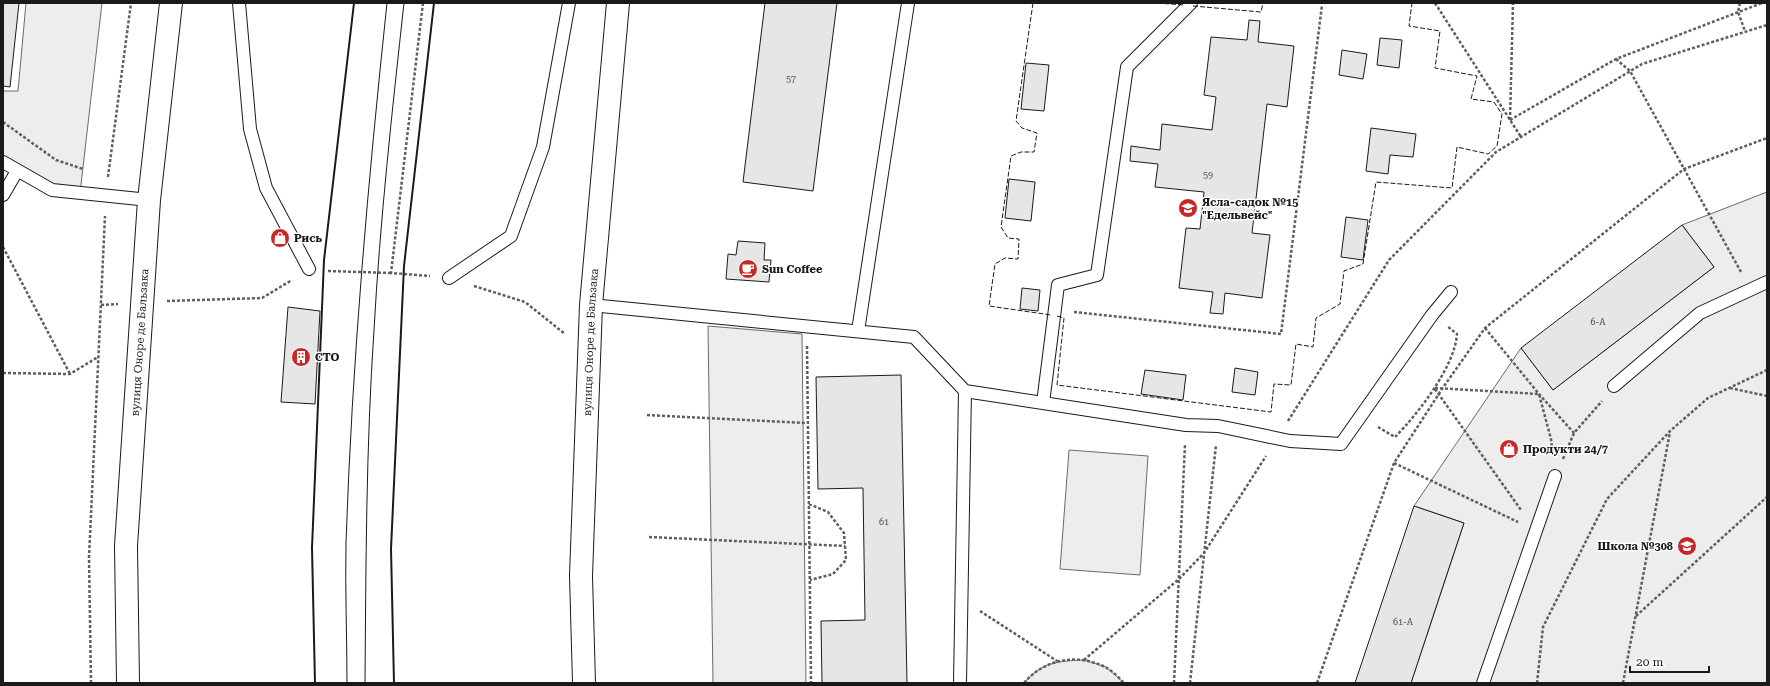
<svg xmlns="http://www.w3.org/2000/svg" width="1770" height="686" font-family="'Roboto Serif',serif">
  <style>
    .green { fill: #ededed; stroke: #6a6a6a }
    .building { fill: #e6e6e6; stroke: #1a1a1a }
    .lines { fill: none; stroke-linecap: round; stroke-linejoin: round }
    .service-casing { stroke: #1a1a1a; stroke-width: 14 }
    .tertiary-casing { stroke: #1a1a1a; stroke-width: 24 }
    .path { stroke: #5f5f5f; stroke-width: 2.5; stroke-dasharray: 3 2; stroke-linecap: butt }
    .service { stroke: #fff; stroke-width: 12 }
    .tertiary { stroke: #fff; stroke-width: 22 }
    .tram { stroke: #1a1a1a; stroke-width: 1 }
    .fence { stroke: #1a1a1a; stroke-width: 1; stroke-dasharray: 5 2; stroke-linecap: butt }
    .wall { stroke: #1a1a1a; stroke-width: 2 }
    .labels { text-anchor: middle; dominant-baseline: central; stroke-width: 3; stroke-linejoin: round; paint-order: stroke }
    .number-label { font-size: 9px; fill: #4d4d4d }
    .poi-label { font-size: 11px; font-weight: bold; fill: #1a1a1a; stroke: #fff; text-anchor: start }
    .street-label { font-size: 11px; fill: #1a1a1a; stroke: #fff }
  </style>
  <rect width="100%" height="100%" fill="#fff"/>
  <path class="green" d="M26 3H102L80 193 52 190 3 161V91H18Z
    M1767 192V683H1411L1464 523 1414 506 1521 348 1553 390 1714 267 1682 225Z
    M708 326 802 334 806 683H713Z
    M1069 450 1148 456 1140 575 1060 569Z
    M1084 660 1106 667 1124 683H1024C1042 662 1058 661 1084 660Z"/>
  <path class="building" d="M3 3H19L10 87 3 86Z
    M765 3H837L813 191 743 182Z
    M1249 20 1260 21 1258 42 1294 46 1287 107 1267 104 1252 233 1270 235 1262 298 1225 293 1223 314 1210 313 1213 292 1179 288 1186 228 1200 229 1204 192 1155 187 1158 164 1130 161 1131 146 1160 150 1162 124 1212 130 1216 97 1204 95 1211 37 1247 40Z
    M1380 38 1402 40 1399 68 1377 65Z
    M1342 50 1367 54 1363 79 1339 75Z
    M1026 63 1049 65 1044 111 1021 109Z
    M1371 128 1416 134 1413 157 1390 155 1388 174 1366 171Z
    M1009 179 1035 182 1031 221 1005 218Z
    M1346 217 1368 220 1363 260 1341 257Z
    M1682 225 1714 267 1553 390 1521 348Z
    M738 241 765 243 764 260H771L769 282 726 279 728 254 736 255Z
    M1022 288 1040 290 1038 311 1020 309Z
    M288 307 320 311 315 404 281 402Z
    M1235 368 1258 372 1255 395 1232 392Z
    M1145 370 1186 375 1183 400 1141 394Z
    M901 375 907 683H822L821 621 865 620 863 488 818 489 816 377Z
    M1414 506 1464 523 1448 571 1411 683H1355Z"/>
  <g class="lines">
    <defs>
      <path id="service" d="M239 3 250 129 266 188 309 269
        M3 162 52 190 149 200
        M3 195 17 171
        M449 278 511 236 543 147 569 3
        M591 305 914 337 965 391 1186 425 1218 426 1290 441 1341 444 1432 315 1451 292
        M858 331 908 3
        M1614 386 1700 313 1767 282
        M1043 403 1058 285 1097 275 1127 67 1191 3
        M960 683 965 391
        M1483 683 1555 476"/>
      <g id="tertiary">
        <path id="s1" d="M128 683 126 546 149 200 171 3"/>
        <path id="s2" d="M584 683 581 576 591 305 618 3"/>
      </g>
    </defs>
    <use href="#service" class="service-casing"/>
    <use href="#tertiary" class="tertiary-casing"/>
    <path class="path" d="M423 3 391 273 430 276
      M1435 3 1521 137
      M1740 3 1738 12 1745 31
      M1616 59 1630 71 1741 272
      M1510 120 1616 59 1762 3
      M1510 120 1513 3
      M3 122 56 160 83 169
      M108 177 131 3
      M3 247 70 374
      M328 271 391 273
      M474 286 525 302 565 334
      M167 301 262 298 292 280
      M101 305 118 304
      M1074 312 1281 334 1322 5
      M1485 328 1539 394 1574 433
      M807 346 811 683
      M3 373 70 374 98 357
      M1435 388 1539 394 1551 439 1553 458
      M1730 388 1767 396
      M1435 389 1521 510
      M647 415 807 423
      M1288 421 1389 260 1496 152 1642 64 1767 25
      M1378 427 1395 437C1418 414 1455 366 1457 334L1447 326
      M1563 459 1574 433 1602 401
      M1394 463 1518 522
      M809 504 828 512 844 533 846 560 833 574 810 580
      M649 537 845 546
      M980 611 1057 661
      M1636 616 1767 497
      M1084 660 1179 579 1204 553 1266 456
      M91 683 89 557 105 216
      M1024 683C1044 659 1077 653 1105 667 1112 670 1119 678 1124 683
      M1174 683 1185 444
      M1190 683 1216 445
      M1317 683 1394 463 1442 389 1485 328 1684 169 1767 138
      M1537 683 1543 627 1607 499 1670 431 1708 398 1767 370
      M1623 683 1670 432"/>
    <use href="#service" class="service"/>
    <use href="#tertiary" class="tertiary"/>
    <path class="tram" d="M347 683C347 636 345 589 346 543 352 362 368 182 387 3
      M365 683C366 565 366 448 374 330 380 221 392 112 404 3"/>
    <path class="fence" d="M1033 3 1016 121 1022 128 1037 133 1034 152H1021L1011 156 1001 227 1008 238 1019 239 1018 259 1005 258 995 264 989 306 1051 315
      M1157 3 1185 5
      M1193 6 1261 12 1263 3
      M1057 316 1064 318 1057 385 1271 412 1274 384 1291 385 1296 344 1313 347 1316 318 1340 304 1344 271 1363 264 1376 182 1452 188 1457 147 1488 154 1497 146 1502 114 1494 102 1471 99 1477 76 1435 68 1440 31 1409 26 1412 3"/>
    <path class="wall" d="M315 683 312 548 324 260 354 3
      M394 683 391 549 404 266 434 3"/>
  </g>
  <defs>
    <symbol id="school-disc" viewBox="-11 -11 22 22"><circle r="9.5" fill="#c62828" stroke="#fff"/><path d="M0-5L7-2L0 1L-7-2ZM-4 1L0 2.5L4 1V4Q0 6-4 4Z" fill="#fff"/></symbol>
    <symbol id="shop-disc" viewBox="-11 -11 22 22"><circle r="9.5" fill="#c62828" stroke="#fff"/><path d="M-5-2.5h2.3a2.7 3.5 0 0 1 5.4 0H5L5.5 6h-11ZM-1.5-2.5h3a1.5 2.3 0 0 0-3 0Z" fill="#fff"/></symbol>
    <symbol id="cafe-disc" viewBox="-11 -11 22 22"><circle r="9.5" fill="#c62828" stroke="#fff"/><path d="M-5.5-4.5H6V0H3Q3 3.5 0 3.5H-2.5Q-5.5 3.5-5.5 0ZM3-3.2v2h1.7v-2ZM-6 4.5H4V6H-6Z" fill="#fff"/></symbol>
    <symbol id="building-disc" viewBox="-11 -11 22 22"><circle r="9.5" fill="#c62828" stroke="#fff"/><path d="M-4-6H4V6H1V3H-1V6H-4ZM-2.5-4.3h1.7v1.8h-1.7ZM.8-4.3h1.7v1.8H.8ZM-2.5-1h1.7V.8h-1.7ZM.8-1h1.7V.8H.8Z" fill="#fff"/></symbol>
  </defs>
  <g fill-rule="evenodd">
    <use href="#school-disc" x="1177" y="197" width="22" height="22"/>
    <use href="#shop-disc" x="269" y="227" width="22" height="22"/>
    <use href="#cafe-disc" x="737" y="258" width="22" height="22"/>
    <use href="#building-disc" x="290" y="346" width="22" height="22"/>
    <use href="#shop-disc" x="1498" y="438" width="22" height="22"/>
    <use href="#school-disc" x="1676" y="535" width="22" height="22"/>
  </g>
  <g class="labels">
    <g class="number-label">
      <text x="791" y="79">57</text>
      <text x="1208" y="175">59</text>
      <text x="1598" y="322">6-А</text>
      <text x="884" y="522">61</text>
      <text x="1403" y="622">61-А</text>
    </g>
    <g class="poi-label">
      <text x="1202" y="202">Ясла-садок №15<tspan x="1202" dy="13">"Едельвейс"</tspan></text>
      <text x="294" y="238">Рись</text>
      <text x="762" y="269">Sun Coffee</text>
      <text x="315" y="357">СТО</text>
      <text x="1523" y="449">Продукти 24/7</text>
      <text x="1673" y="546" text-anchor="end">Школа №308</text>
    </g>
    <g class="street-label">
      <text stroke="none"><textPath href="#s1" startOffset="341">вулиця Оноре де Бальзака</textPath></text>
      <text stroke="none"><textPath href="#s2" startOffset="341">вулиця Оноре де Бальзака</textPath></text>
    </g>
  </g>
  <rect width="1770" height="686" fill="none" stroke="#1a1a1a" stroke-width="8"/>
  <path d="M1630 666v6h79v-6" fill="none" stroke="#1a1a1a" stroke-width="2"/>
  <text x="1636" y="666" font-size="12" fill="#1a1a1a" stroke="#ffffff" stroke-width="3" paint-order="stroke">20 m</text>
</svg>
